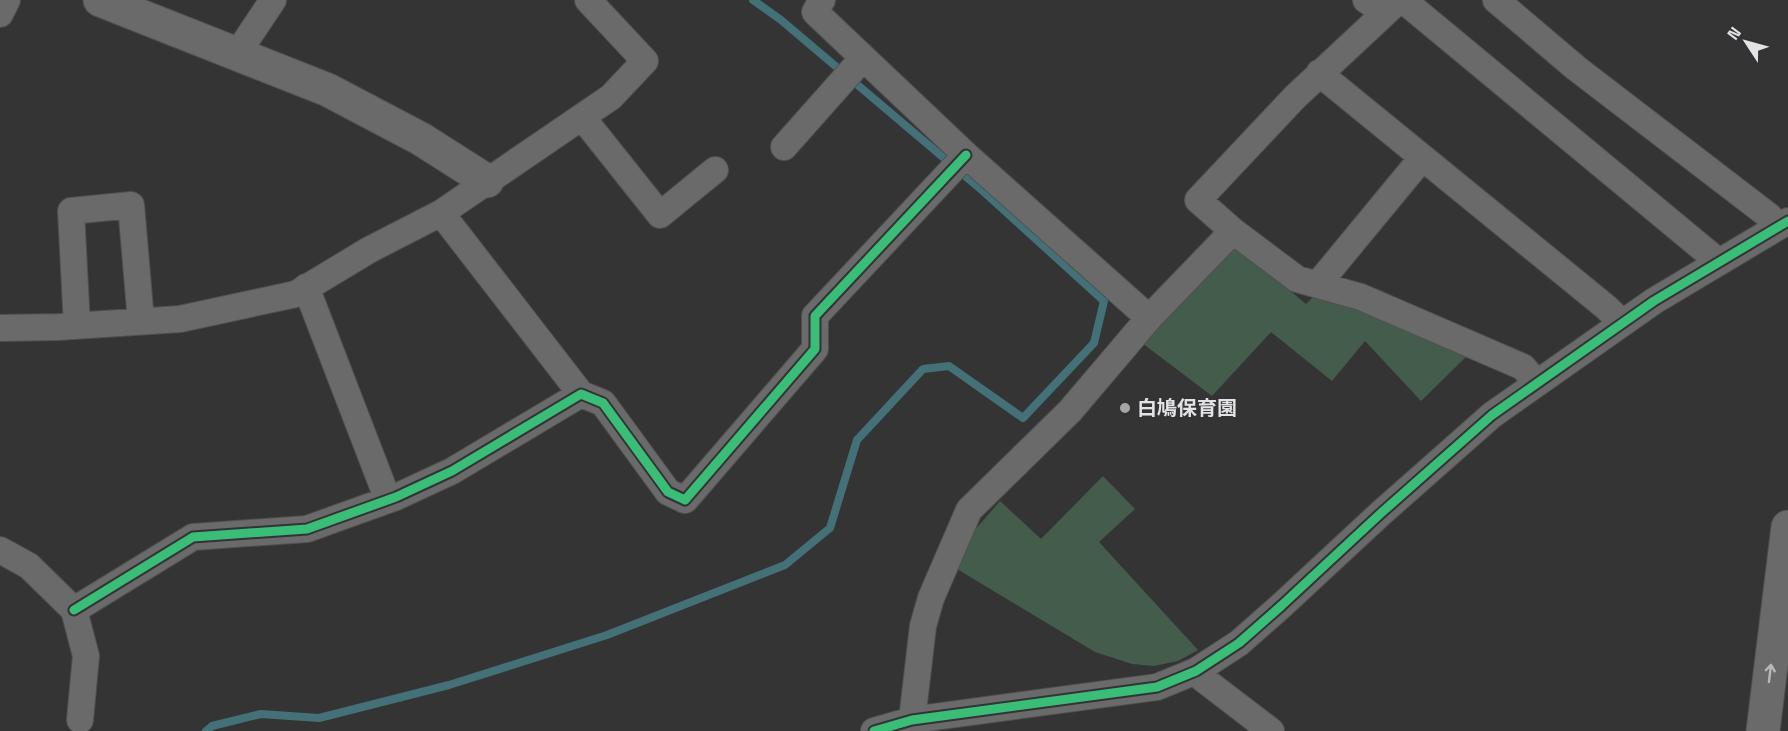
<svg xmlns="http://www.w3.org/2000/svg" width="1788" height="731" font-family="'Space Grotesk','Noto Sans JP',sans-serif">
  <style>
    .green { fill: #435c4b }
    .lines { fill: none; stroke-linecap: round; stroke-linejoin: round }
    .stream { stroke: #447078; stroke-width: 8 }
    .minor-casing { stroke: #505051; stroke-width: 28 }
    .tertiary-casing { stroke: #505051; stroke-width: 35 }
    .minor { stroke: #6a6a6a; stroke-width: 26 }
    .tertiary { stroke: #6a6a6a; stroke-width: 33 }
    .cycleway-casing { stroke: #333336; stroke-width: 13 }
    .cycleway { stroke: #3abd76; stroke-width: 9 }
    .oneway { stroke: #b9b9ba }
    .poi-dot { fill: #a6a6a7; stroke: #333336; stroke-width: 2 }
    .labels { text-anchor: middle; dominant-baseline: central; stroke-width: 4.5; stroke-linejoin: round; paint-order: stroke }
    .poi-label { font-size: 20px; font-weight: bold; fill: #e3e3e5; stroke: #333336; text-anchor: start }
  </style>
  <rect width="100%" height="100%" fill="#343435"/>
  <path class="green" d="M1233 243 1306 304 1316 294 1388 319 1468 355 1421 401 1365 341 1332 381 1271 332 1212 396 1142 343Z
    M1103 476 1135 509 1099 542 1198 650 1178 661 1154 666 1132 664 1095 652 952 566 967 539 1000 501 1041 539Z"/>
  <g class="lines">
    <path class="stream" d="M206 731 212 726 261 714 319 718 449 685 607 635 785 565 830 528 857 440 923 369 949 366 1023 418 1094 343 1104 301 984 192 781 20 753 0"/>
    <defs>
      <path id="minor" d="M822 0 815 12 966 155 1149 318
        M1366 0 1385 13 1397 2
        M1403 0 1719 262
        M1496 0 1576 68 1769 216 1778 227
        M1385 13 1295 97 1198 200 1233 231 1297 279 1361 297 1523 367 1537 383
        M0 14 7 0
        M237 54 273 0
        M1319 73 1607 308 1622 323
        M582 117 660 215 715 170
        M784 147 863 58
        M441 213 581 394
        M1318 284 1422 158
        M306 287 388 500
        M77 326 71 211 131 205 141 321
        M0 328 58 327 180 319 296 294 369 250 441 213 611 97 645 61 588 0
        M0 550 29 566 74 610 86 656 80 720
        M74 610 193 537 307 529 396 497 452 471 581 394 603 403 668 492 685 500 815 349V316L966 155
        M1196 671 1203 679 1271 731
        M912 720 923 626 931 598 969 510 1070 411 1149 318 1233 231
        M874 731 912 720 1157 687 1196 671 1239 643 1281 606 1380 514 1492 415 1654 301 1788 221"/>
      <path id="tertiary" d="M100 0 328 90 421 139 487 181
        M1763 731 1788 527"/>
    </defs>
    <use href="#minor" class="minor-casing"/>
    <use href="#tertiary" class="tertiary-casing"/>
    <use href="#minor" class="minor"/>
    <use href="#tertiary" class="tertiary"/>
    <defs>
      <path id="cycleway" d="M74 610 193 537 307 529 396 497 452 471 581 394 603 403 668 492 685 500 815 349V316L966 155
        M874 731 912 720 1157 687 1196 671 1239 643 1281 606 1380 514 1492 415 1654 301 1788 221"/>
    </defs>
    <use href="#cycleway" class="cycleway-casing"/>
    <use href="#cycleway" class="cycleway"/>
  </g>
  <defs><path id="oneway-shaft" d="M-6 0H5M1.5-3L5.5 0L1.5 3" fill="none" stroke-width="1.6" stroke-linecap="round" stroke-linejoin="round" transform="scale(1.5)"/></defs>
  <use class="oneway" href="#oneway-shaft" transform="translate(1770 673) rotate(-83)"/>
  <circle class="poi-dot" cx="1125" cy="408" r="6"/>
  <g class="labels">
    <g class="poi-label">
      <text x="1137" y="408">白鳩保育園</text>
    </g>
  </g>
  <g transform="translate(1746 42) rotate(306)" stroke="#333336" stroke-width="4.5" paint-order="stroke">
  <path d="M0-4.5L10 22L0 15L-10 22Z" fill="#e3e3e5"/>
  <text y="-9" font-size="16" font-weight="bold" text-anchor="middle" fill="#e3e3e5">N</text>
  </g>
</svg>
